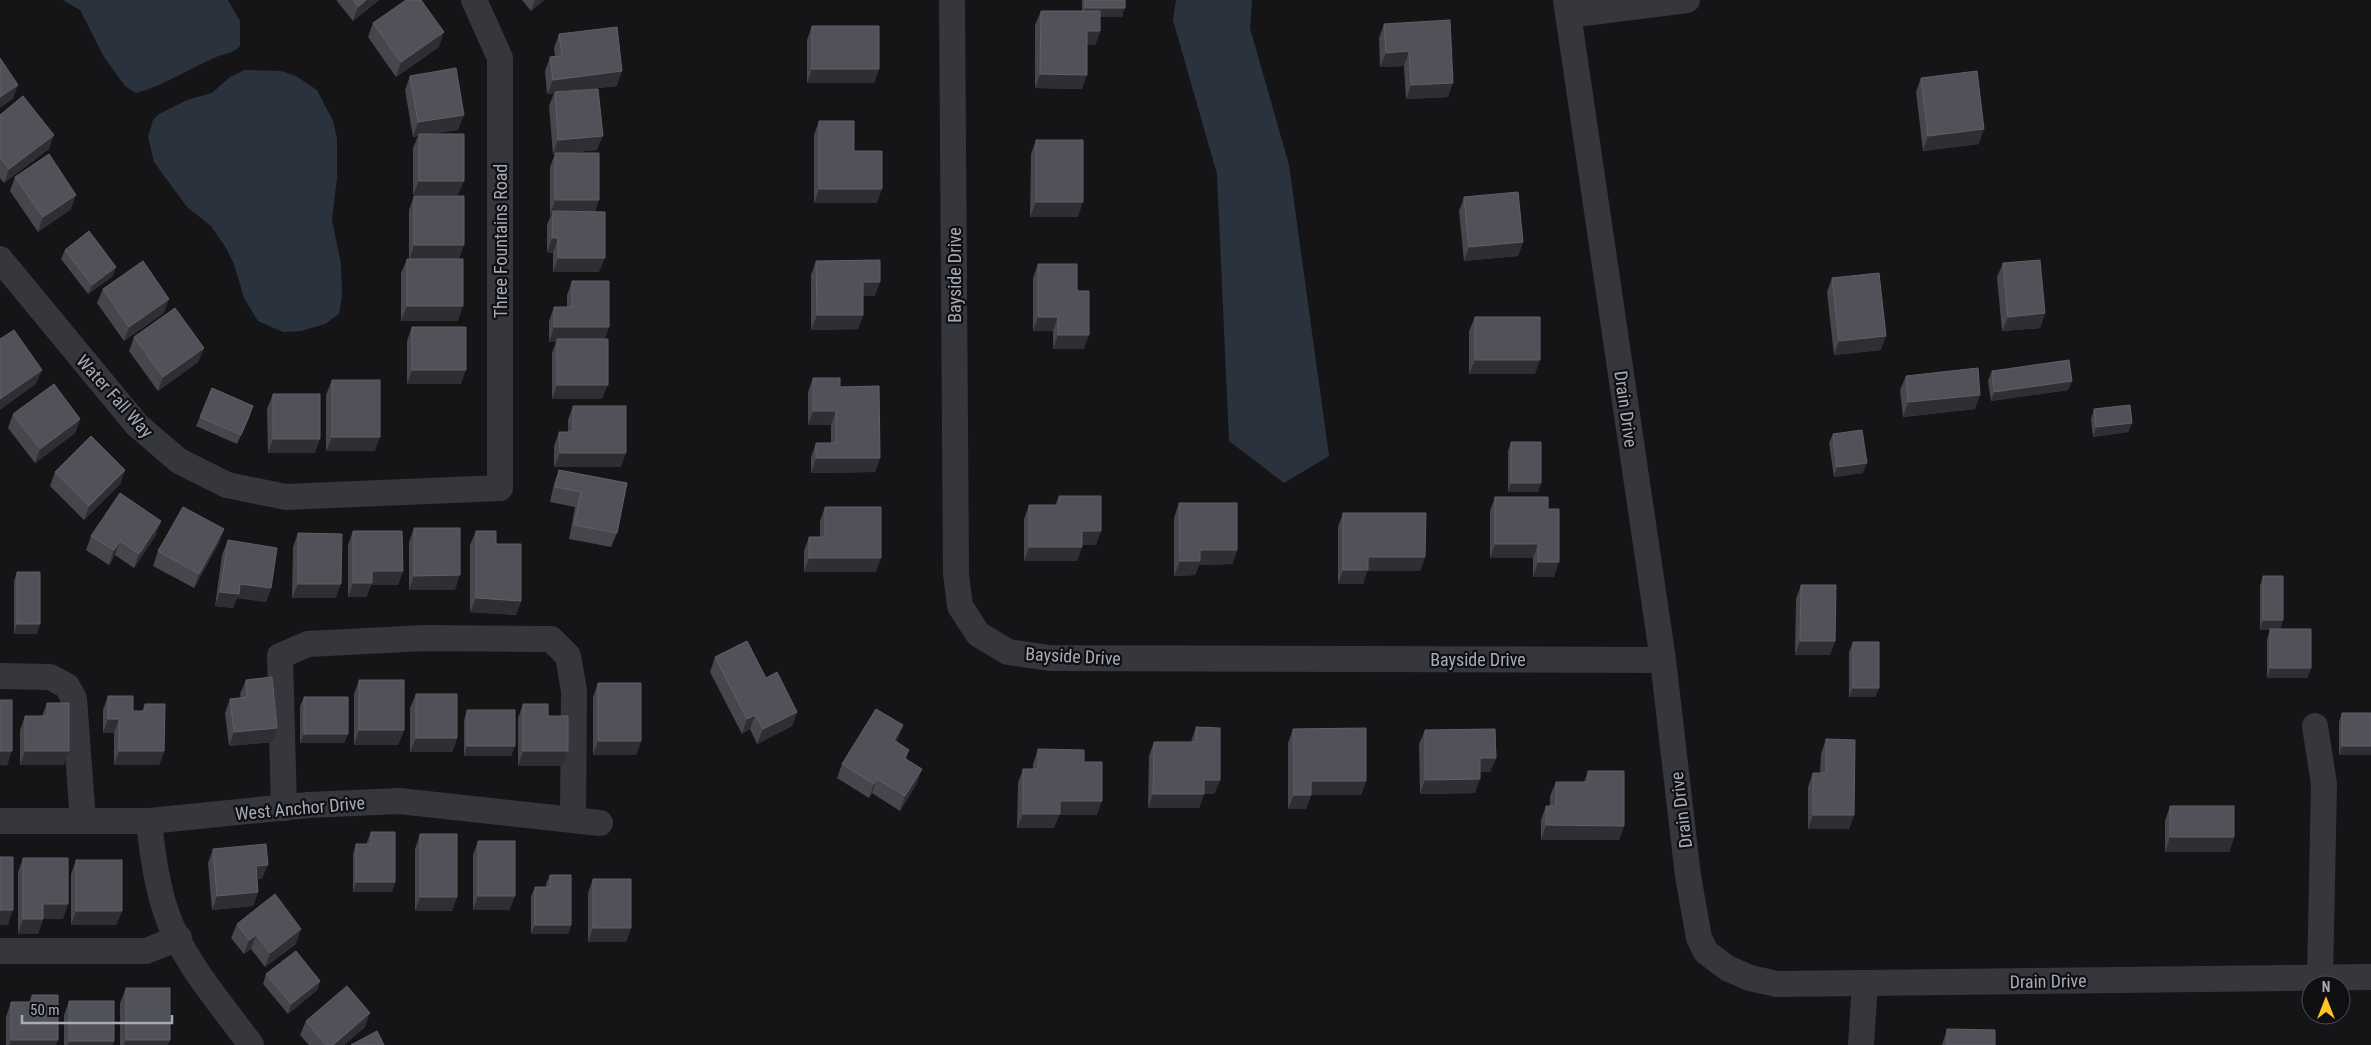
<svg xmlns="http://www.w3.org/2000/svg" width="2371" height="1045" font-family="'Roboto Condensed',sans-serif">
  <style>
    .water { fill: #2a333d }
    .lines { fill: none; stroke-linecap: round; stroke-linejoin: round }
    .minor { stroke: #36373d; stroke-width: 26 }
    .wall { fill: #46464d }
    .shaded-wall { fill: #2e2e33 }
    .building { fill: #515159; stroke: #5e5f68 }
    .labels { text-anchor: middle; dominant-baseline: central; stroke-width: 4.5; stroke-linejoin: round; paint-order: stroke }
    .street-label { font-size: 18px; fill: #a6aab9; stroke: #101013 }
  </style>
  <rect width="100%" height="100%" fill="#151518"/>
  <path class="water" d="M63 0H228L240 21V46C233 54 226 53 216 57 189 69 165 85 136 93L125 86 104 57 80 10Z
    M1176 0H1252L1250 28 1289 165 1329 456 1284 483 1229 441 1217 174 1173 20Z
    M245 70 281 71 296 76 317 90 333 121 337 138V178L332 220 341 264 342 297 339 314 325 324 301 331 283 332 258 321 244 298 234 264 226 248 211 226 187 207 154 162 148 137 153 120 159 114 187 100 212 93 230 77Z"/>
  <g class="lines">
    <path class="minor" d="M952 0 956 574 960 606 978 634 1008 652 1049 658 1663 660
      M1566 0 1663 660 1688 876 1699 938 1706 952 1727 968 1750 978 1777 984 2371 977
      M1568 15 1687 0
      M0 259 137 425 179 461 227 485 286 497 500 488V58L474 0
      M0 676 50 677 67 686 74 699 83 821
      M2315 726 2324 784 2320 978
      M284 808 280 656 308 644 425 638 551 639 568 656 574 691 573 820
      M0 821H149L308 805 399 801 600 823
      M149 821C152 851 156 883 166 912 182 960 221 1004 251 1045
      M0 951H146L179 938
      M1861 1045 1865 983"/>
  </g>
  <path class="wall" d="M337 0H379L353 21 337 1Z
    M522 0H544L531 11Z
    M1082 0H1125L1122 17H1100V31L1095 45H1087L1082 89 1035 88V25L1041 11H1082Z
    M373 23 439 47 396 77 368 37Z
    M1384 24 1448 97 1406 99 1404 66 1380 67 1379 38Z
    M812 26 879 69 874 83H807V40Z
    M559 34 617 86 580 90 597 150 568 153 595 212 599 272H553V253L547 252V225L551 215H550V167L555 154H553L549 106 554 93 547 94 545 71 550 57 555 56 554 48Z
    M410 76 458 130 429 134 458 195H413V148L418 136 413 137 405 90Z
    M1921 78 1979 144 1923 151 1916 92Z
    M0 115 49 149 4 183 0 178Z
    M819 121 854 151 877 203H814V135Z
    M1036 140 1078 217H1030L1031 154Z
    M15 177 71 209 38 232 10 191Z
    M414 196 459 259 458 321H401V273L407 259H409V210Z
    M1464 197 1523 242 1518 256 1464 261 1459 211Z
    M65 250 113 276 88 294 61 259Z
    M816 261 875 296H863V315L858 329 811 330V275Z
    M2003 263 2045 313 2040 328 2002 331 1997 277Z
    M1038 264 1077 291 1084 349H1053V331H1033V278Z
    M1832 278 1881 350 1834 355 1827 292Z
    M572 281 605 339 602 399H552V353L556 342H549V321L554 307H567V295Z
    M103 289 164 313 124 341 97 303Z
    M1475 317 1535 374H1469V331Z
    M412 327 461 384H407V341Z
    M134 337 204 348 198 362 158 391 129 351Z
    M1992 371 2072 381 2068 390 1991 401 1988 381Z
    M1906 376 1975 409 1903 417 1900 390Z
    M813 378 840 387 880 458 875 472 811 473V457L816 443H831V425H808V392Z
    M332 380 375 451H326V395Z
    M273 394 315 453H268L267 409Z
    M573 406 621 467H554V446L559 432H568V420Z
    M2094 409 2132 423 2128 432 2093 437 2091 419Z
    M13 414 80 419 75 433 35 463 8 428Z
    M250 416 237 444 196 426 200 417Z
    M1833 434 1863 473 1834 477 1829 443Z
    M1511 442 1541 483 1538 492H1508V451Z
    M125 470 120 484 84 520 50 486 55 472Z
    M559 470 627 483 617 533 611 547 569 539 575 507 550 502 554 484Z
    M1059 496 1096 545H1082L1077 561H1024V519L1029 505H1055Z
    M1495 497 1548 509 1554 577H1533V558H1490V511Z
    M1179 503 1237 550 1232 564 1199 565 1195 575 1174 576V518Z
    M825 507 876 572H804V551L809 537H820V521Z
    M1343 513 1425 557 1420 571H1367L1363 584H1338V527Z
    M414 528 455 590H409V542Z
    M353 531 403 571 398 585H371L366 597H348V545Z
    M476 531 496 544 521 601 516 615 470 612V545Z
    M298 533 336 598H292L293 547Z
    M156 535 134 568 115 555 109 565 86 550 91 536Z
    M228 540 271 588 266 602 237 598 233 608 215 606 222 555Z
    M219 543 194 588 153 566 158 551Z
    M17 572 37 634H14V581Z
    M2263 576 2280 629 2311 668 2307 678H2267V639L2270 630H2260V586Z
    M1801 585 1835 641 1830 655H1795L1796 599Z
    M1853 642 1879 688 1875 697H1849V652Z
    M715 657 766 678 797 712 792 726 757 744 750 729 742 734 710 672Z
    M246 680 272 742 229 746 225 713 230 699 241 698 240 694Z
    M359 680 404 730 398 745H354V694Z
    M598 683 641 741 636 755H593V697Z
    M416 694 457 738 452 752H410V708Z
    M108 696 133 711H142L145 704 164 751 159 765H114V733H103V710Z
    M304 697 348 734 344 743H300V706Z
    M47 703 64 765H20V730L25 716H42Z
    M523 704 568 751 563 766H518V718Z
    M467 710 515 746 511 756H464V720Z
    M2342 713 2371 755H2339V722Z
    M903 725 896 742 909 750 906 759 917 783 900 811 872 793 869 798 837 778 842 764Z
    M1196 727 1220 780 1214 794H1204L1199 808H1148L1149 756 1154 742H1191Z
    M1293 729 1366 781 1361 795H1311L1306 809H1288V743Z
    M1425 730 1496 758 1490 772H1480L1475 793 1420 794 1419 744Z
    M1826 739 1854 815 1849 829H1808V787L1813 773H1820L1821 754Z
    M1038 749 1084 762 1097 815H1059L1054 828H1017L1018 783 1023 769H1033V764Z
    M1588 771 1624 826 1619 840H1541V820L1546 806H1550V796L1556 782H1584Z
    M2170 806 2234 837 2229 852H2165V821Z
    M371 832 395 882 392 892H353V854L356 844H367V842Z
    M420 834 457 897 452 911H415V849Z
    M478 841 515 896 509 910H473V855Z
    M213 849 262 879H257L258 892 253 906 212 910 208 863Z
    M23 858 63 919H43L38 934H18V872Z
    M76 860 122 911 116 925H71V874Z
    M550 875 571 925 568 934H531V896L535 887H546V884Z
    M593 879 631 928 626 942H588V893Z
    M237 924 296 944 265 967 251 949 244 954 231 938Z
    M266 974 320 981 317 990 288 1014 263 984Z
    M126 988 168 1045H120V1003Z
    M32 995 58 1040 56 1045H6V1017L11 1002H29Z
    M69 1001 113 1045H64V1015Z
    M306 1021 365 1027 344 1045H309L300 1035Z
    M1947 1029 1995 1045H1942Z"/>
  <path class="shaded-wall" d="M366 0H379L353 21 358 7Z
    M535 0H544L531 11Z
    M1085 8H1125L1122 17H1082Z
    M1087 31H1100L1095 45H1082Z
    M444 32 439 47 396 77 401 62Z
    M1409 51 1404 66 1380 67 1386 53Z
    M812 69H879L874 83H807Z
    M622 71 617 86 547 94 553 80Z
    M1040 74 1087 75 1082 89 1035 88Z
    M1453 83 1448 97 1406 99 1411 85Z
    M18 85 13 99 0 108V97Z
    M464 115 458 130 419 136V134L418 136 413 137 418 122Z
    M1984 129 1979 144 1923 151 1928 136Z
    M54 135 49 149 4 183 9 169Z
    M603 136 597 150 553 154 558 140Z
    M419 181H464L458 195H413Z
    M819 189H882L877 203H814Z
    M76 195 71 209 38 232 43 217Z
    M555 200H599L594 215 553 211 551 215H550Z
    M1036 202H1083L1078 217H1030Z
    M552 238H558L553 253 547 252Z
    M1523 242 1518 256 1464 261 1469 247Z
    M414 245H464L459 260H409Z
    M558 258H605L599 272H553Z
    M116 267 113 276 88 294 92 285Z
    M863 282H880L875 296H858Z
    M169 299 164 313 124 341 129 327Z
    M407 306H463L458 321H401Z
    M2045 313 2040 328 2002 331 2008 317Z
    M817 315H863L858 329 811 330Z
    M1038 317H1058L1053 331H1033Z
    M554 327H609L604 342 557 339 556 342H549Z
    M1058 335H1089L1084 349H1053Z
    M1886 336 1881 350 1834 355 1839 341Z
    M204 348 198 362 158 391 163 377Z
    M1475 360H1540L1535 374H1469Z
    M42 370 36 384 0 410V399Z
    M412 370H466L461 384H407Z
    M2072 381 2068 390 1991 401 1994 392Z
    M557 385H608L602 399H552Z
    M1980 395 1975 409 1903 417 1908 402Z
    M253 406 250 416 237 444 241 435Z
    M813 411H836L831 425H808Z
    M80 419 75 433 35 463 40 449Z
    M2132 423 2128 432 2093 437 2096 427Z
    M332 437H380L375 451H326Z
    M273 439H320L315 453H268Z
    M560 453H626L621 467H554Z
    M816 458H880L875 472 811 473Z
    M1867 463 1863 473 1834 477 1837 467Z
    M125 470 120 484 84 520 89 506Z
    M1511 483H1541L1538 492H1508Z
    M161 521 156 535 134 568 139 554Z
    M224 529 219 543 194 588 199 574Z
    M1082 531H1101L1096 545H1077Z
    M120 541 115 555 109 565 114 550Z
    M1495 544H1538L1533 558H1490Z
    M1029 547H1082L1077 561H1024Z
    M1200 550H1237L1232 564 1199 565 1195 575 1174 576 1180 561Z
    M1368 557H1425L1420 571H1367L1363 584H1338L1343 570Z
    M809 558H881L876 572H804Z
    M1538 562H1559L1554 577H1533Z
    M372 571H403L398 585H371L366 597H348L353 583Z
    M460 575 455 590H409L414 576Z
    M240 584 271 588 266 602 237 598 233 608 215 606 220 592Z
    M298 584H341L336 598H292Z
    M476 598 521 601 516 615 470 612Z
    M2263 620H2283L2280 630H2260Z
    M17 624H40L37 634H14Z
    M1800 641H1835L1830 655H1795Z
    M2270 668H2311L2307 678H2267Z
    M1853 688H1879L1875 697H1849Z
    M797 712 792 726 757 744 763 729Z
    M755 715 750 729 742 734 747 719Z
    M108 719H119L114 733H103Z
    M903 725 898 739 889 755 894 740Z
    M277 728 272 742 229 746 234 732Z
    M359 730H404L398 745H354Z
    M304 734H348L344 743H300Z
    M416 738H457L452 752H410Z
    M598 741H641L636 755H593Z
    M467 746H515L511 756H464Z
    M2342 746H2371V755H2339Z
    M0 751H12L7 766 0 765Z
    M25 751H69L64 765H20Z
    M119 751H164L159 765H114Z
    M523 751H568L563 766H518Z
    M1480 758H1496L1490 772H1475Z
    M922 769 917 783 900 811 905 796Z
    M877 779 872 793 869 798 874 784Z
    M1480 779 1475 793 1420 794 1425 780Z
    M1204 780H1220L1214 794H1199Z
    M1311 781H1366L1361 795H1311L1306 809H1288L1294 795Z
    M1153 794H1204L1199 808H1148Z
    M1060 801H1102L1097 815H1059L1054 828H1017L1023 814Z
    M1813 815H1854L1849 829H1808Z
    M1546 825 1624 826 1619 840H1541Z
    M2170 837H2234L2229 852H2165Z
    M268 865 262 879 250 880 256 866Z
    M356 882H395L392 892H353Z
    M258 892 253 906 212 910 217 896Z
    M478 896H515L509 910H473Z
    M420 897H457L452 911H415Z
    M43 904H68L63 919H38Z
    M0 910H13L8 925H0Z
    M76 911H122L116 925H71Z
    M23 919H43L38 934H18Z
    M535 925H571L568 934H531Z
    M593 928H631L626 942H588Z
    M301 929 296 944 265 967 270 953Z
    M256 935 251 949 244 954 249 940Z
    M320 981 317 990 288 1014 291 1004Z
    M370 1013 365 1027 344 1045H333Z
    M11 1040H58L56 1045H9Z
    M126 1040H170L168 1045H124Z
    M69 1041H114L113 1045H68Z"/>
  <path class="building" d="M353 0H366L358 7Z
    M406 0H421L444 32 401 62 373 23Z
    M1085 0H1125V8H1085Z
    M1041 11H1100V31H1087V75L1040 74Z
    M1450 20 1453 83 1411 85 1409 51 1386 53 1384 24Z
    M812 26H879V69H812Z
    M617 27 622 71 553 80 550 57 562 56 559 34Z
    M0 58 18 85 0 97Z
    M456 68 464 115 418 122 410 76Z
    M1977 71 1984 129 1928 136 1921 78Z
    M598 89 603 136 558 140 555 92Z
    M23 96 54 135 9 169 0 157V115Z
    M819 121H854V151H882V189H819Z
    M419 134H464V181H419Z
    M1036 140H1083V202H1036Z
    M555 153H599V200H555Z
    M49 154 76 195 43 217 15 177Z
    M1518 192 1523 242 1469 247 1464 197Z
    M414 196H464V245H414Z
    M553 211 605 212V258H558V238H552Z
    M89 231 116 267 92 285 65 250Z
    M407 259H463V306H407Z
    M880 260V282H863V315H817L816 261Z
    M2040 260 2045 313 2008 317 2003 263Z
    M143 261 169 299 129 327 103 289Z
    M1038 264H1077V291H1089V335H1058V317H1038Z
    M1879 273 1886 336 1839 341 1832 278Z
    M572 281H609V327H554V307H572Z
    M175 308 204 348 163 377 134 337Z
    M1475 317H1540V360H1475Z
    M412 327H466V370H412Z
    M14 330 42 370 0 399V339Z
    M557 339H608V385H557Z
    M2069 360 2072 381 1994 392 1992 371Z
    M1978 368 1980 395 1908 402 1906 376Z
    M813 378H840V387L879 386 880 458H816V443H836V411H813Z
    M332 380H380V437H332Z
    M54 384 80 419 40 449 13 414Z
    M212 388 253 406 241 435 200 417Z
    M273 394H320V439H273Z
    M2130 405 2132 423 2096 427 2094 409Z
    M573 406H626V453H560L559 432H573Z
    M1862 430 1867 463 1837 467 1833 434Z
    M91 436 125 470 89 506 55 472Z
    M1511 442H1541V483H1511Z
    M559 470 627 483 617 533 574 525 581 492 555 487Z
    M120 493 161 521 139 554 120 541 114 550 91 536Z
    M1059 496H1101V531H1082V547H1029V505H1059Z
    M1495 497H1548V509H1559V562H1538V544H1495Z
    M1179 503H1237V550H1200V561H1180Z
    M183 507 224 529 199 574 158 551Z
    M825 507H881V558H809V537H825Z
    M1343 513H1426L1425 557H1368V570H1343Z
    M414 528H460V575L414 576Z
    M353 531H402L403 571H372V583H353Z
    M476 531H496V544H521V601L476 598Z
    M298 533 342 534 341 584H298Z
    M228 540 277 548 271 588 240 584 239 594 220 592Z
    M17 572H40V624H17Z
    M2263 576H2283V620H2263Z
    M1801 585H1836L1835 641H1800Z
    M2270 629H2311V668H2270Z
    M747 641 766 678 777 672 797 712 763 729 755 715 747 719 715 657Z
    M1853 642H1879V688H1853Z
    M272 677 277 728 234 732 230 699 247 697 246 680Z
    M359 680H404V730H359Z
    M598 683H641V741H598Z
    M416 694H457V738H416Z
    M108 696H133V711H145V704H165L164 751H119V719H108Z
    M304 697H348V734H304Z
    M0 700H12V751H0Z
    M47 703H69V751H25V716H47Z
    M523 704H548V716H568V751H523Z
    M876 709 903 725 894 740 909 750 904 758 922 769 905 796 877 779 874 784 842 764Z
    M467 710H515V746H467Z
    M2342 713H2371V746H2342Z
    M1196 727 1220 728V780H1204V794H1153L1154 742H1196Z
    M1366 728V781H1311V795H1294L1293 729Z
    M1495 729 1496 758H1480V779L1425 780V730Z
    M1826 739 1855 740 1854 815H1813V773H1826Z
    M1038 749 1084 750V762H1102V801H1060V814H1023V769H1038Z
    M1588 771H1624V826L1546 825V806H1556V782H1588Z
    M2170 806H2234V837H2170Z
    M371 832H395V882H356V844H371Z
    M420 834H457V897H420Z
    M478 841H515V896H478Z
    M266 844 268 865 256 866 258 892 217 896 213 849Z
    M0 857H13V910H0Z
    M23 858H68V904H43V919H23Z
    M76 860H122V911H76Z
    M550 875H571V925H535V887H550Z
    M593 879H631V928H593Z
    M275 894 301 929 270 953 256 935 249 940 237 924Z
    M296 951 320 981 291 1004 266 974Z
    M347 986 370 1013 333 1045H326L306 1021Z
    M126 988H170V1040H126Z
    M32 995H58V1040H11V1002H32Z
    M69 1001H114V1041H69Z
    M1947 1029 1995 1030V1045H1947Z
    M377 1031 384 1045H351Z"/>
  <g class="labels">
    <g class="street-label">
      <text transform="translate(500 241) rotate(-90)">Three Fountains Road</text>
      <text transform="translate(954 275) rotate(-90)">Bayside Drive</text>
      <text transform="translate(115 396) rotate(48)">Water Fall Way</text>
      <text transform="translate(1626 409) rotate(82)">Drain Drive</text>
      <text transform="translate(1073 656) rotate(3)">Bayside Drive</text>
      <text x="1478" y="659">Bayside Drive</text>
      <text transform="translate(300 808) rotate(-5)">West Anchor Drive</text>
      <text transform="translate(1681 810) rotate(-97)">Drain Drive</text>
      <text transform="translate(2048 981) rotate(-1)">Drain Drive</text>
    </g>
  </g>
  <g transform="translate(2326 1000)"><circle r="24" fill="#101013" stroke="#4c4e55"/>
  <path d="M0-4L9 19L0 12L-9 19Z" fill="#ffc526"/>
  <text y="-8" font-size="14" font-weight="bold" text-anchor="middle" fill="#a6aab9">N</text>
  </g>
  <path d="M22 1015v8h150v-8" fill="none" stroke="#a6aab9" stroke-width="2.5"/>
  <text x="30" y="1015" font-size="15" fill="#a6aab9" stroke="#101013" stroke-width="4" paint-order="stroke">50 m</text>
</svg>
